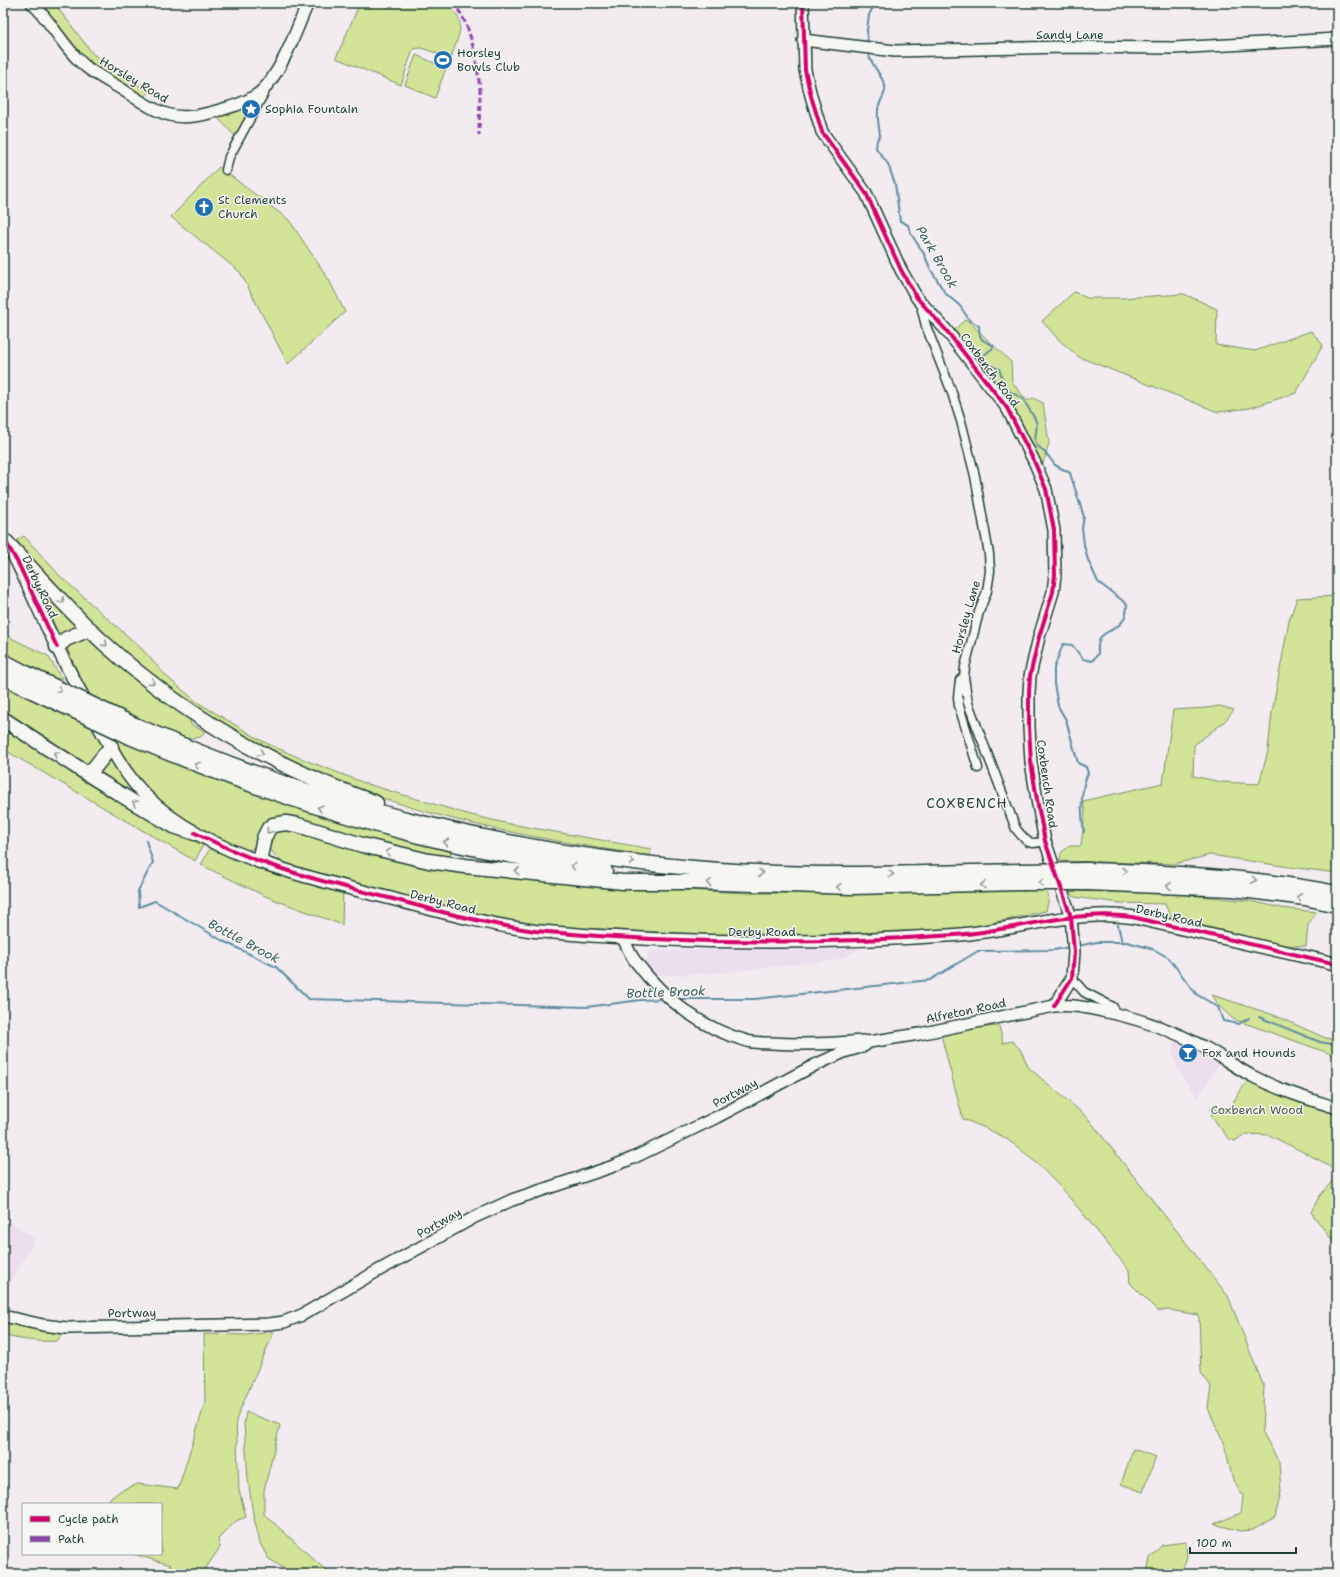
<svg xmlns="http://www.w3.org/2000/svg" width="1340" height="1577" font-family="'Shantell Sans',sans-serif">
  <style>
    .built { fill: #eddeee }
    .green { fill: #d2e498; stroke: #789066 }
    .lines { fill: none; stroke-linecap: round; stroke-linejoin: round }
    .stream { stroke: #608da1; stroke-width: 2 }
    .minor-casing { stroke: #1f3d34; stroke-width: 11 }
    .tertiary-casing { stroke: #1f3d34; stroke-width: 14 }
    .secondary-casing { stroke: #1f3d34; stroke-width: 15 }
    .trunk-casing { stroke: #1f3d34; stroke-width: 17 }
    .minor { stroke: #f6f6f2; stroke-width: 8 }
    .tertiary { stroke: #f6f6f2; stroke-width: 11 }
    .secondary { stroke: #f6f6f2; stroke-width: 12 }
    .trunk { stroke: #f6f6f2; stroke-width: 14 }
    .trunk-bridge-casing { stroke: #1f3d34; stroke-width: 17; stroke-linecap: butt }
    .trunk-bridge { stroke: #f6f6f2; stroke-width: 14 }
    .quiet { stroke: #8e44ad; stroke-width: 3; stroke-dasharray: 6 3; stroke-linecap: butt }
    .cycleway-casing { stroke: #f6f6f2; stroke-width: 6 }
    .cycleway { stroke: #d6006c; stroke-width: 4 }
    .oneway { stroke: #8a9a93 }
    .labels { text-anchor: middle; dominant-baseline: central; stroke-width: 3; stroke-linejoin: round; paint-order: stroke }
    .street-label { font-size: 12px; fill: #1f3d34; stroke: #f6f6f2 }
    .poi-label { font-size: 12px; fill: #1f3d34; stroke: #f6f6f2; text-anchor: start }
    .park-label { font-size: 12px; fill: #435e48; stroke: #f6f6f2 }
    .water-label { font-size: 13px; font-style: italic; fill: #3a5e61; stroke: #f6f6f2 }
    .quarter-label { font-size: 14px; letter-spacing: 1px; fill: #1f3d34; stroke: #f6f6f2 }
  </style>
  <rect width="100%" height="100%" fill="#f2ebf0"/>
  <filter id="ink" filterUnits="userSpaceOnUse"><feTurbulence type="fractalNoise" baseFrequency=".025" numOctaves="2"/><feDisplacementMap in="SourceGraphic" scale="8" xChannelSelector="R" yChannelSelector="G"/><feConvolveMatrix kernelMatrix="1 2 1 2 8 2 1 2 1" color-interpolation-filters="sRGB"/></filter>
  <g filter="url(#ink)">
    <path class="built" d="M860 949 838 960 710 974 655 975 645 963 651 950Z
      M1176 1038 1221 1061 1198 1098 1178 1070 1172 1050Z
      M3 1217 35 1239 3 1297Z"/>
    <path class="green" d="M41 3H54L93 54 149 92 143 99 85 58Z
      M360 3H441C470 16 459 34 451 58L421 48 413 49 401 85 336 58Z
      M416 55 446 68 435 98 405 85Z
      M250 104 253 106 236 137 215 115Z
      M219 167 289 220 329 280 345 312 288 364 240 272 171 217Z
      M1074 292 1087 298H1121L1184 294 1217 309 1216 345 1255 351 1311 331 1323 345 1296 393 1250 408 1218 412 1079 357 1059 340 1042 321Z
      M966 319 1011 362 1012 382 1027 401 1033 398 1043 403 1049 443 1042 467C1018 419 994 368 954 330Z
      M24 536 60 576 142 649 167 677 197 702 262 741 295 756 367 784 467 814 505 823 651 849 650 856C559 842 466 827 379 797 286 765 196 717 121 652 111 643 101 632 90 622 67 598 31 570 17 540Z
      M25 565 83 627 61 637 59 634Z
      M1337 596V873L1289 867 1210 855 1174 864 1060 861 1061 853 1069 846H1081L1085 812 1083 801 1163 783 1173 710 1206 708 1220 706 1234 710 1224 722 1194 745 1193 776 1221 782 1259 784 1268 751 1272 712 1289 621 1297 598Z
      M3 630 5 635 48 656 65 684 3 654Z
      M87 635 189 715 191 725 205 731 201 737 184 739 88 696 67 648 68 646Z
      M3 682 91 727 102 743 104 748 91 763H78L3 715Z
      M3 725 135 811 203 845 195 861 3 749Z
      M113 739 232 785 284 802 430 844 450 851 451 855 443 857 381 844 295 818 256 845C254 847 253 849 249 850 234 851 163 807 152 794 137 777 125 758 113 739Z
      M110 758 137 795 138 797 96 775Z
      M287 827 574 882 665 889 744 893H847L1008 889 1045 890 1049 897 1046 911 974 927 895 933 827 936H704L656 934 525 924 492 918 386 891 287 864 277 858 268 846C272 834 274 831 287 827Z
      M210 848 260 868 303 882 343 890 342 925 265 896 201 865Z
      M1070 891 1168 893 1250 901 1282 908 1316 912 1308 925 1306 946 1281 945 1171 918 1165 904 1120 903 1074 897Z
      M1212 995 1274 1015 1323 1037 1337 1041V1056L1233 1019 1220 1007Z
      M999 1026 1003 1043 1012 1041 1020 1049 1029 1068 1087 1117 1228 1296 1264 1387 1262 1431 1279 1462 1281 1492 1275 1517 1253 1530 1241 1531 1214 1524 1241 1513 1243 1496 1233 1480 1225 1447 1208 1408 1211 1386 1201 1373 1199 1315 1169 1310 1158 1311 1130 1283 1129 1270C1091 1225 1055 1173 1008 1140 994 1131 978 1125 963 1119L940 1031Z
      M1249 1078 1337 1112V1172L1321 1161 1269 1135 1245 1134 1235 1141 1228 1138 1212 1117 1211 1107 1226 1113Z
      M1337 1175V1247L1311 1212 1319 1197Z
      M3 1322 62 1335 57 1341C39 1342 20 1340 3 1335Z
      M274 1332 240 1410 236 1420 239 1490 246 1517 236 1521 218 1539 220 1547 202 1574H160L171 1565 133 1554H161V1504H103L120 1491 138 1484 178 1489 205 1403 204 1334 246 1335Z
      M246 1412 280 1425 264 1490V1514L330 1574H292L268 1558 260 1543 253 1514 248 1479 244 1424Z
      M1133 1449 1156 1457 1143 1492 1121 1484Z
      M1186 1542 1187 1557 1181 1574H1147L1150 1558 1162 1545Z"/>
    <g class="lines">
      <path class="stream" d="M868 44 867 30 869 15 875 3
        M868 52C869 62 882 75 885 86 887 94 878 102 878 110 877 118 879 127 880 135L877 140 876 148 888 164 895 184 900 221 908 225 911 234 923 252 931 270 945 293 960 306 970 321 979 326C980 340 979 339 993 345V348L984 355 982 360 984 363 999 369 1005 386 1009 391 1023 399 1035 419 1037 425 1035 440 1037 445 1049 457 1055 465 1070 473 1084 517 1082 528 1084 545 1088 560 1098 582 1127 604C1127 611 1126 617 1122 622 1110 636 1096 628 1098 654L1092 661 1083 659 1072 645 1063 644 1054 668V684L1058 706 1066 720 1078 763 1086 767 1088 773C1080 790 1081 814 1084 832
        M3 623 7 631
        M146 841 153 862 138 891 139 907 155 901 223 941 276 967 309 999 586 1007 641 1000 665 999
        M1118 925 1122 942
        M1078 946 1097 942H1127L1153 949 1169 958 1196 994 1218 1007 1223 1021 1239 1024 1249 1018
        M677 999H755L930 980 978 951 1054 950 1070 947
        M1259 1017 1320 1042 1337 1045"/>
      <defs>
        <path id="minor" d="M226 170 229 157 265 91
          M923 306 922 310 926 326 951 390 961 421 975 476 989 554 990 571 987 591 979 612 965 667 964 677 968 703 1016 829C1027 842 1028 846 1045 841
          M964 677 960 680 958 697 959 706 978 768
          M1072 978 1084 992 1113 1007 1114 1013"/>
        <path id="tertiary" d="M32 3C51 21 65 50 85 66 96 75 110 82 123 90 166 118 176 124 227 108 242 104 258 97 268 84 286 61 296 30 308 3
          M803 3 805 70 811 96 822 132 866 193 901 270 917 298 946 330 1007 408 1034 461 1046 489 1054 530 1055 575 1053 592 1039 637 1030 676 1029 693V727L1031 762 1037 800 1045 841 1071 917 1074 952 1072 978 1054 1006
          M803 40 895 51 1064 47 1173 48 1337 39
          M623 938C627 946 630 955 636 962 664 999 702 1029 747 1041 755 1043 764 1043 771 1043 802 1045 832 1044 862 1041L869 1042 919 1034 1054 1006C1070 1004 1086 1007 1102 1011 1137 1018 1170 1029 1202 1046 1220 1055 1236 1068 1254 1077 1281 1091 1309 1099 1337 1108
          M3 1316 43 1325 67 1328 269 1324 284 1322 302 1315 374 1273 475 1217 512 1200 611 1167 633 1158 717 1117 815 1065 844 1052 864 1046 869 1042"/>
        <path id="secondary" d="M12 552C28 583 41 616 57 647 71 675 86 703 101 730 109 744 117 759 126 772 179 850 300 875 385 897 435 910 484 924 535 931 677 944 813 945 955 935 1014 931 1072 909 1132 917L1337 964"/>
        <path id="trunk" d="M6 542C39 576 70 612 105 644 183 715 277 768 376 803
          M57 647 66 639 90 629
          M3 661 24 672
          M3 676 19 685
          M3 719 83 771 133 802 174 826 195 833
          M135 725C183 746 233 766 283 783 326 798 370 810 414 821 514 846 616 863 719 870 819 877 919 873 1019 871
          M130 737C224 777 320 811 419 836 480 851 543 862 605 871
          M87 774 94 768 111 747
          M259 861 264 838 269 828 273 825 286 823 298 825 362 845 429 861 465 866 623 882H692L852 887 1022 883
          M1086 870C1170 872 1254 877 1337 893
          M1087 883 1233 889 1305 898 1337 905"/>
      </defs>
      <use href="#minor" class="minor-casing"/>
      <use href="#tertiary" class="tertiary-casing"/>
      <use href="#secondary" class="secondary-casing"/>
      <use href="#trunk" class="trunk-casing"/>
      <use href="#minor" class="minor"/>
      <use href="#tertiary" class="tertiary"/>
      <use href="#secondary" class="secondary"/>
      <use href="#trunk" class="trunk"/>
      <defs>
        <path id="trunk-bridge" d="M24 672 135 725
          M19 685 130 737
          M1019 871 1086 870
          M1022 883H1087"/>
      </defs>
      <use href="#trunk-bridge" class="trunk-bridge-casing"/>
      <use href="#trunk-bridge" class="trunk-bridge"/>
      <path class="quiet" d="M452 3C471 19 478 67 480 91 480 105 479 120 479 135"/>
      <defs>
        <path id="cycleway" d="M803 3 805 70 811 96 822 132 866 193 901 270 917 298 946 330 1007 408 1034 461 1046 489 1054 530 1055 575 1053 592 1039 637 1030 676 1029 693V727L1031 762 1037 800 1045 841 1071 917 1074 952 1072 978 1054 1006
          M3 537 19 565 57 647
          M195 833C216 843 237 853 259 861 303 877 348 888 393 899 440 912 487 924 535 931 677 944 813 945 955 935 1014 931 1072 909 1132 917L1337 964"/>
      </defs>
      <use href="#cycleway" class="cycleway-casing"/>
      <use href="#cycleway" class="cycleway"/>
    </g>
    <defs><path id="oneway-chevron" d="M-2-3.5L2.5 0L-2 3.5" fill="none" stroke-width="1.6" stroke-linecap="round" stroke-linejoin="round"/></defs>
    <g class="oneway">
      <use href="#oneway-chevron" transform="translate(62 601) rotate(47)"/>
      <use href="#oneway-chevron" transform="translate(105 644) rotate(42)"/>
      <use href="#oneway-chevron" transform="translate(152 682) rotate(38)"/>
      <use href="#oneway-chevron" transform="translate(59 690) rotate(26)"/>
      <use href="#oneway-chevron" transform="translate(261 753) rotate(28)"/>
      <use href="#oneway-chevron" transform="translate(56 754) rotate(-147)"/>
      <use href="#oneway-chevron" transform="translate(197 765) rotate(-159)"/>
      <use href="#oneway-chevron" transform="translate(135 803) rotate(-150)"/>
      <use href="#oneway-chevron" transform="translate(320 808) rotate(-163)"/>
      <use href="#oneway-chevron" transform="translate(269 831) rotate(127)"/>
      <use href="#oneway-chevron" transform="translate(446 842) rotate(-167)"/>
      <use href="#oneway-chevron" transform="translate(388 852) rotate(-166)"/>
      <use href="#oneway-chevron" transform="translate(632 862) rotate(7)"/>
      <use href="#oneway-chevron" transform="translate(573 866) rotate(-171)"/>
      <use href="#oneway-chevron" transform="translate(517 871) rotate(-174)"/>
      <use href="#oneway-chevron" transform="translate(1125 871) rotate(1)"/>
      <use href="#oneway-chevron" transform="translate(761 873) rotate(3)"/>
      <use href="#oneway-chevron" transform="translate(891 874) rotate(-1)"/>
      <use href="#oneway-chevron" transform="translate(1254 880) rotate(7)"/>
      <use href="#oneway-chevron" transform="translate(709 883) rotate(-177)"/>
      <use href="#oneway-chevron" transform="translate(1041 883) rotate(178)"/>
      <use href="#oneway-chevron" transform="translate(983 885) rotate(178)"/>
      <use href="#oneway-chevron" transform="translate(1169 886) rotate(-178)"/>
      <use href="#oneway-chevron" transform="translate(839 887) rotate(-179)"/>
      <use href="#oneway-chevron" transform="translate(1299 897) rotate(-173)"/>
    </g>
  </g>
  <defs>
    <symbol id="stadium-disc" viewBox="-11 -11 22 22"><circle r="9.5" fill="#1f6fb2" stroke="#f6f6f2"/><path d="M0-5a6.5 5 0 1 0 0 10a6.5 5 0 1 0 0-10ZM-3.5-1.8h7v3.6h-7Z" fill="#fff"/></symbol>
    <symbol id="sight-disc" viewBox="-11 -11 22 22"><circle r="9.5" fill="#1f6fb2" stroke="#f6f6f2"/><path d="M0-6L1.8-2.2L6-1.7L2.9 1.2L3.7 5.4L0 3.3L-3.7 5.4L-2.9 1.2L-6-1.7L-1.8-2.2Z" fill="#fff"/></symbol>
    <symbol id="church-disc" viewBox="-11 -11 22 22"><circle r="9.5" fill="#1f6fb2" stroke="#f6f6f2"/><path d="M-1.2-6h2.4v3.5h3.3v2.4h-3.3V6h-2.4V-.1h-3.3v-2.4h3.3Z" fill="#fff"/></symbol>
    <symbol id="bar-disc" viewBox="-11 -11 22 22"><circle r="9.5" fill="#1f6fb2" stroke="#f6f6f2"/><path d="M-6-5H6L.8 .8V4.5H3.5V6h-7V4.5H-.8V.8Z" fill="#fff"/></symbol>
  </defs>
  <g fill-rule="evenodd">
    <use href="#stadium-disc" x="432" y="49" width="22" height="22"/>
    <use href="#sight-disc" x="240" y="98" width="22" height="22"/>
    <use href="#church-disc" x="193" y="196" width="22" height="22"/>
    <use href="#bar-disc" x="1177" y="1042" width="22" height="22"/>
  </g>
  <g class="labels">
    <g class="street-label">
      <text x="1070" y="35">Sandy Lane</text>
      <text transform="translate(134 80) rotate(31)">Horsley Road</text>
      <text transform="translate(990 370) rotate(53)">Coxbench Road</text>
      <text transform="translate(40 587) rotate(65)">Derby Road</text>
      <text transform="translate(966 617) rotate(-74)">Horsley Lane</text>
      <text transform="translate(1047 784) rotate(82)">Coxbench Road</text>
      <text transform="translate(443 902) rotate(14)">Derby Road</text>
      <text transform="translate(1169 916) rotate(13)">Derby Road</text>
      <text x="762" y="932">Derby Road</text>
      <text transform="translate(966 1011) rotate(-12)">Alfreton Road</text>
      <text transform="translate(735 1093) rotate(-28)">Portway</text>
      <text transform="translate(439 1223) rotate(-29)">Portway</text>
      <text transform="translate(132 1313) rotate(-1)">Portway</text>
    </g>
    <g class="poi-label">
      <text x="457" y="53">Horsley<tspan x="457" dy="14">Bowls Club</tspan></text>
      <text x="265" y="109">Sophia Fountain</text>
      <text x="218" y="200">St Clements<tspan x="218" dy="14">Church</tspan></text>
      <text x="1202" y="1053">Fox and Hounds</text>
    </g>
    <g class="park-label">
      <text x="1257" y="1110">Coxbench Wood</text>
    </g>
    <g class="water-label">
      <text transform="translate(937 257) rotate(60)">Park Brook</text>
      <text transform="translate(244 941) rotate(28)">Bottle Brook</text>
      <text transform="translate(666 992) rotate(-2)">Bottle Brook</text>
    </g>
    <g class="quarter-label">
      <text x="967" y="803">COXBENCH</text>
    </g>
  </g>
  <rect width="1340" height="1577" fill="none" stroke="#f6f6f2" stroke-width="16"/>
  <rect x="8" y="8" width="1324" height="1561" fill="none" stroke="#1f3d34" stroke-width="1.5" filter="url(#ink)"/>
  <rect x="22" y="1503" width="140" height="52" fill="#f6f6f2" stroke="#a0aca6"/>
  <rect x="30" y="1516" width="20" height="6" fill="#d6006c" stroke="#a0aca6"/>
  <text x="58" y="1523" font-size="12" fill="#1f3d34">Cycle path</text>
  <rect x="30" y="1536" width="20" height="6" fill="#8e44ad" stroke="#a0aca6"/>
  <text x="58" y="1543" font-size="12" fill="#1f3d34">Path</text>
  <path d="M1190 1547v6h106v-6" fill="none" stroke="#1f3d34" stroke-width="2"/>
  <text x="1196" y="1547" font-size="12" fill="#1f3d34" stroke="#f6f6f2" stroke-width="3" paint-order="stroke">100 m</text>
</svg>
